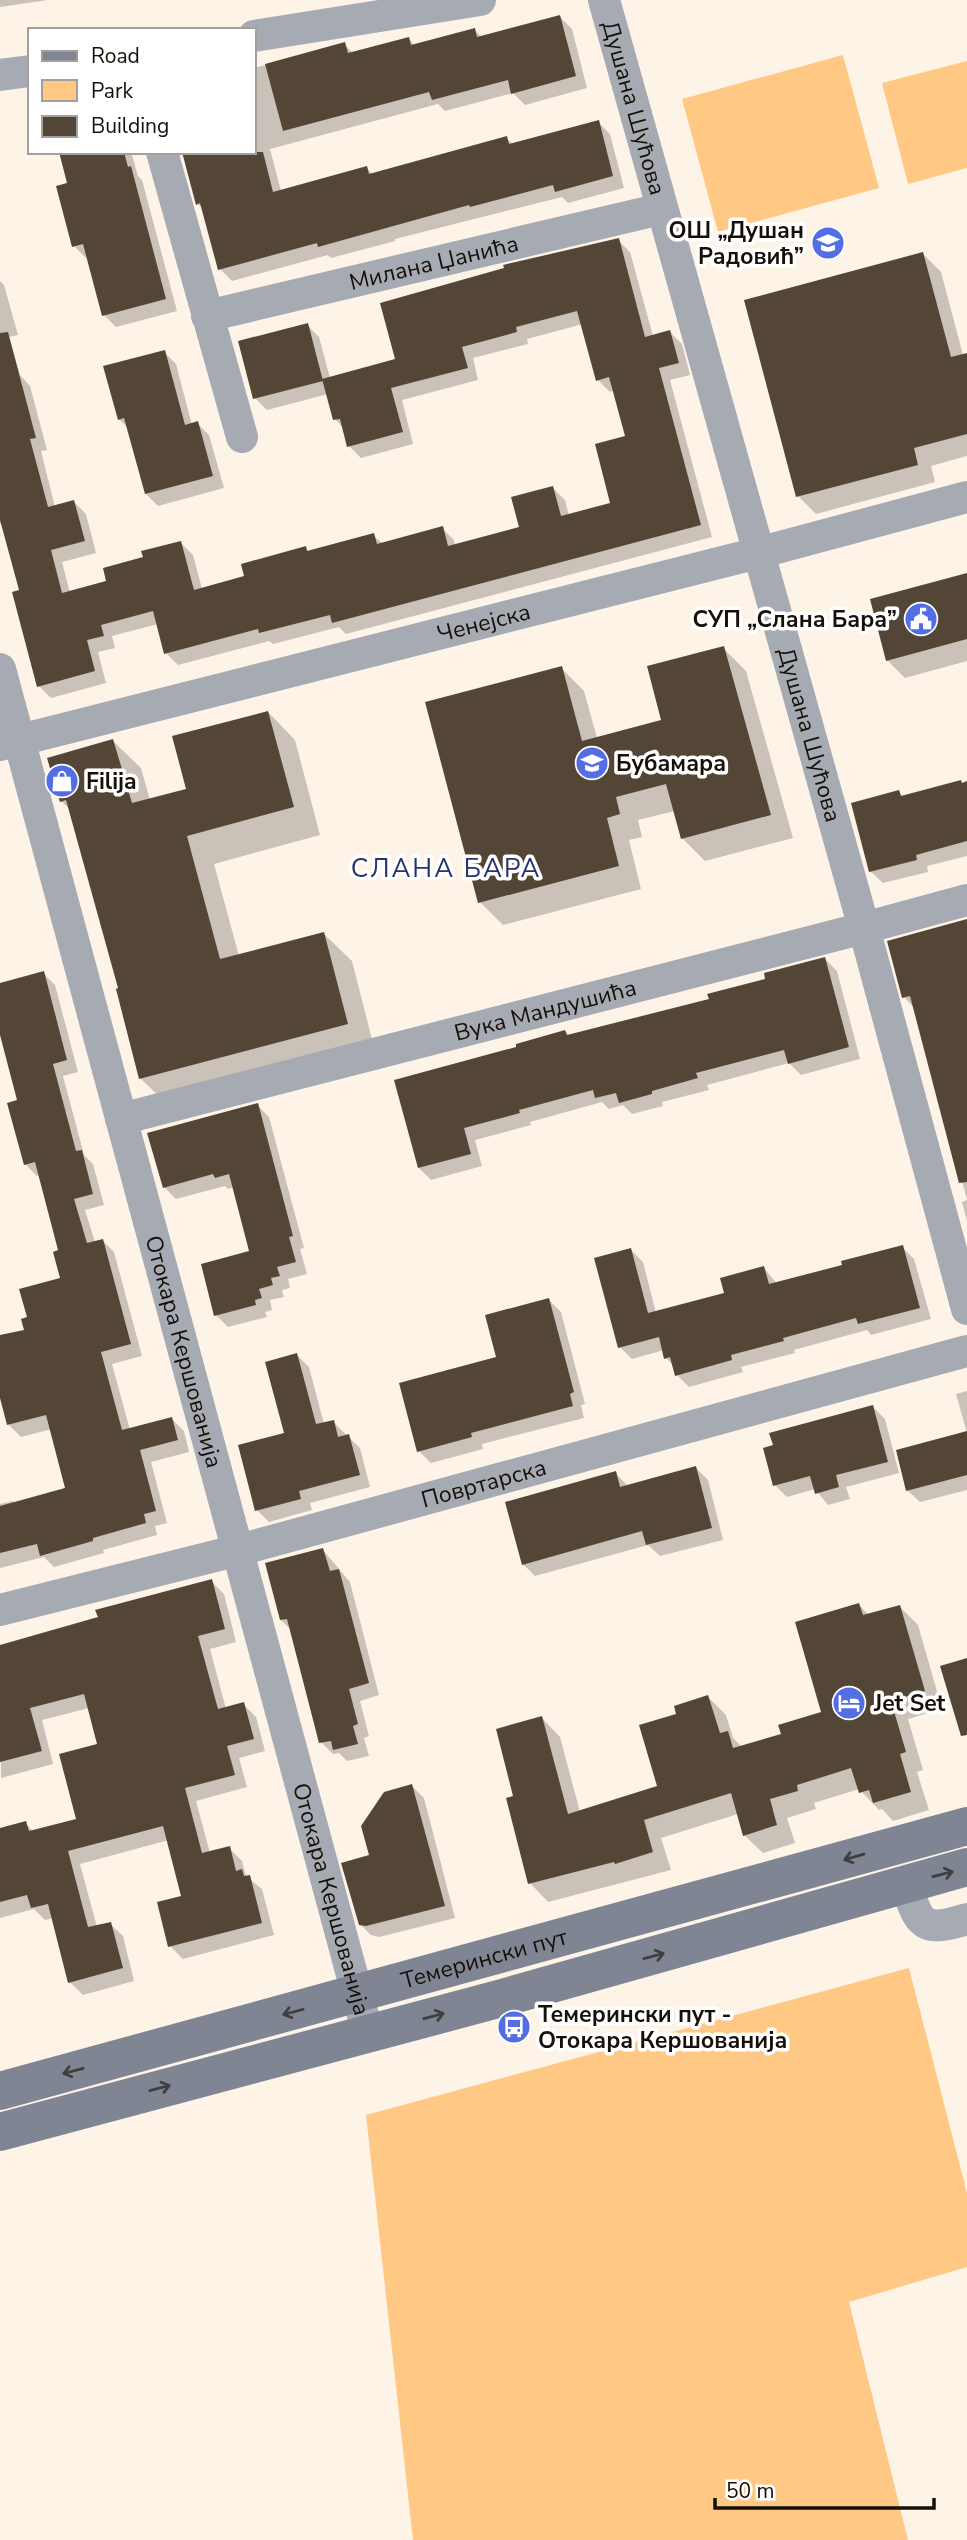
<svg xmlns="http://www.w3.org/2000/svg" width="967" height="2540" font-family="'Nunito Sans',sans-serif">
  <style>
    .green { fill: #ffc884 }
    .shadow { fill: #0003 }
    .building { fill: #544636 }
    .lines { fill: none; stroke-linecap: round; stroke-linejoin: round }
    .street { stroke: #a6aab3; stroke-width: 32 }
    .secondary { stroke: #808593; stroke-width: 38 }
    .oneway { stroke: #403f40 }
    .labels { text-anchor: middle; dominant-baseline: central; stroke-width: 7; stroke-linejoin: round; paint-order: stroke }
    .street-label { font-size: 23px; fill: #161009; stroke: #fff }
    .poi-label { font-size: 23px; font-weight: bold; fill: #161009; stroke: #fff; text-anchor: start }
    .quarter-label { font-size: 26px; letter-spacing: 2px; fill: #27356e; stroke: #fff }
  </style>
  <rect width="100%" height="100%" fill="#fdf3e7"/>
  <path class="green" d="M843 55 879 188 718 232 682 99Z
    M967 61V168L908 184 882 83Z
    M909 1968 967 2193V2267L849 2302 908 2540H413L366 2115Z"/>
  <path class="shadow" d="M0 0H48L0 7Z
    M560 17 572 29 587 88 525 105 513 93 445 111 438 104 270 149 281 191 367 168 373 175 506 138 514 145 598 122 610 134 624 188 568 203 562 197 395 239V241L331 258 328 255 232 281 220 269 204 210 198 204 254 152V68L344 44 354 54 409 39 415 46 474 30 482 37Z
    M61 152H131L138 176 142 180 177 311 116 327 104 315 88 257 86 258 74 246 69 184Z
    M618 240 630 252 653 336 670 332 682 344 690 375 670 380 712 537 346 634 339 627 273 644 269 641 178 665 166 653 158 624 112 636 115 648 98 652 106 683 51 698 39 686 21 591 3 526 0 523V281L4 285 18 335 9 337 20 375 30 386 47 450 41 451 55 507 74 502 86 514 96 553 62 562 70 593 108 582 145 559 181 543 193 555 202 589 246 577 305 548 309 552 373 535 383 544 442 528 454 540 455 546 522 528 553 488 565 500 569 516 612 504 627 437 614 390 610 392 598 380 583 324 527 339 528 344 473 358 478 380 402 400 413 444 361 458 349 446 344 429 335 419 328 394 267 410 255 398 307 325 319 337 330 378 397 361Z
    M923 254 941 272 963 355 967 354V456L931 466 935 482 816 514 798 496Z
    M164 352 176 364 192 425 197 423 209 435 224 488 158 506 146 494 129 429 119 419Z
    M967 575V661L905 678 887 660Z
    M723 648 746 671 793 838 705 861 682 838 675 811 638 820 642 837 629 840 641 889 503 925 480 902 561 668 584 691 597 738 664 721Z
    M268 712 295 740 320 835 214 864 239 956 324 934 352 961 375 1051 169 1106 141 1079 118 990H120L71 810 61 801 113 741 141 768 150 800 188 790Z
    M967 783V856L927 866 928 872 883 883 871 872 899 792 903 797Z
    M967 921V1221L962 1202 967 1200 916 1010 904 997Z
    M825 959 837 971 860 1059 801 1075 789 1063 707 1085 709 1090 662 1102 663 1106 632 1114 623 1105 609 1109 602 1102 530 1122 531 1125 475 1140 482 1166 431 1180 419 1168 519 1048 565 1032 569 1036 711 1000Z
    M43 973 55 985 78 1072 63 1076 84 1155 93 1164 104 1205 85 1210 95 1242 102 1240 114 1252 142 1356 112 1364 130 1430 172 1419 184 1431 189 1452 151 1462 167 1523 155 1526 157 1535 103 1550 104 1553 54 1567 44 1557 0 1568V1504L13 1501 15 1503 68 1489 52 1429 21 1437 9 1425 0 1391V1337L26 1331 29 1318 62 1279 60 1252 40 1175 37 1176 25 1164 20 1102 0 1029V985Z
    M257 1105 269 1117 304 1248 300 1249 307 1274 288 1279 290 1288 282 1290 284 1297 270 1300 272 1310 265 1312 267 1317 228 1327 216 1315 251 1253 234 1187 228 1189 225 1186 176 1199 164 1187Z
    M902 1247 914 1259 931 1319 871 1335 867 1330 794 1350 795 1353 741 1367 743 1372 689 1387 677 1375 674 1366 666 1358 664 1350 632 1359 620 1347 631 1250 643 1262 656 1313 726 1295 764 1268 777 1284 844 1266Z
    M549 1300 561 1312 585 1404 581 1405 584 1418 482 1444 483 1449 431 1463 419 1451Z
    M297 1355 309 1367 324 1424 333 1422 360 1448 370 1487 310 1503 312 1510 269 1522 257 1510 286 1434Z
    M967 1391V1490L920 1502 908 1491 898 1451 967 1433 956 1394Z
    M873 1407 885 1419 899 1473 846 1487 850 1499 828 1505 815 1489 787 1497 775 1485V1447Z
    M696 1468 708 1480 723 1540 660 1556 648 1545 535 1576 523 1564 615 1473 628 1486Z
    M323 1550 350 1582 379 1695 360 1701 369 1736 364 1738 369 1756 347 1761 339 1753 333 1754 321 1742 291 1630 281 1620Z
    M211 1581 224 1594 236 1642 210 1649 226 1709 243 1704 256 1717 265 1751 239 1758 247 1787 196 1801 210 1853 229 1848 242 1861 246 1876 262 1889 274 1935 183 1959 170 1946 184 1897 169 1840 80 1864 97 1927 110 1924 123 1936 134 1981 83 1995 70 1982 53 1918 45 1920 34 1909 0 1918V1829L25 1823 34 1832 78 1820 99 1746 89 1708 42 1720 53 1764 1 1778 0 1647 66 1629Z
    M859 1605 869 1615 900 1607 918 1625 942 1709 908 1719 923 1770 917 1772 929 1810 893 1821 882 1809 879 1810 859 1789 814 1803 816 1809 787 1818 795 1843 763 1853 744 1835 738 1814 661 1838 671 1870 548 1902 530 1883 515 1798 542 1718 560 1737 580 1812 659 1788 679 1715 708 1697 726 1715 733 1738 742 1747 783 1735 823 1714Z
    M412 1786 424 1798 455 1918 379 1937 371 1935 359 1923 371 1856Z"/>
  <path class="building" d="M560 15 576 76 511 94 508 80 432 100 429 92 283 131 265 64 345 42 348 53 409 37 411 45 475 28 477 37Z
    M599 120 613 176 555 192 553 185 470 207 469 205 318 247 317 243 218 270 200 203 196 205 182 152H263L273 192 367 166 369 174 507 136 509 144Z
    M59 152H124L128 167 131 166 166 299 102 316 83 244 72 247 56 186 67 183Z
    M619 238 645 337 670 330 679 363 659 368 701 525 332 623 330 615 259 633 258 629 164 654 153 611 101 625 104 636 87 640 95 671 37 687 12 592 19 590 0 520V333L8 332 36 438 30 439 48 507 74 500 85 541 51 550 62 593 106 581 103 568 143 557 141 551 181 541 194 590 244 576 241 564 306 546 307 551 374 533 377 544 443 526 448 546 519 527 511 497 553 486 561 516 610 503 595 444 625 436 609 377 596 381 577 311 516 327 517 332 462 347 468 368 391 388 403 432 347 447 340 419 333 420 322 379 395 359 380 303 504 268 503 265Z
    M923 252 951 357 967 353V434L914 448 918 465 796 497 744 300Z
    M308 323 323 381 253 399 238 341Z
    M165 350 185 425 198 421 213 476 145 494 124 418 118 420 103 366Z
    M967 573V639L886 661 870 599Z
    M724 646 771 815 681 839 666 784 616 797 620 814 607 818 619 866 478 903 425 702 562 666 582 741 661 720 647 666Z
    M268 711 294 807 187 836 220 959 324 932 348 1024 139 1079 116 989 118 988 66 800 60 802 47 758 113 739 132 803 186 789 172 736Z
    M961 780 962 783 967 781V841L916 855 917 860 869 872 851 803 899 790 901 796Z
    M967 919V1182L959 1183 910 996 902 998 887 941Z
    M825 957 849 1047 788 1064 784 1050 696 1073 698 1078 652 1091V1094L619 1103 616 1093 595 1098 593 1090 519 1110 520 1113 464 1128 471 1154 418 1168 394 1080 516 1047V1044L565 1030 567 1035 709 999 707 994 765 979 764 973Z
    M44 971 67 1060 53 1064 76 1151 82 1150 93 1194 74 1199 87 1243 103 1239 131 1344 101 1352 122 1430 172 1417 178 1440 140 1450 156 1511 144 1514 146 1523 93 1538V1541L40 1556 37 1544 0 1553V1506L65 1488 46 1415 7 1425 0 1398V1335L24 1330 21 1319 27 1317 19 1289 60 1278 53 1252 58 1250 35 1162 24 1165 7 1103 17 1100 0 1035V983Z
    M258 1103 293 1236 289 1237 296 1262 277 1267 280 1276 271 1278 273 1285 259 1289 262 1298 255 1300 256 1305 214 1316 201 1264 249 1251 229 1174 215 1178 213 1174 163 1188 147 1133Z
    M903 1245 920 1308 858 1324 856 1318 783 1338 784 1341 731 1355 732 1360 675 1376 670 1357 664 1359 659 1337 618 1348 594 1258 631 1248 648 1313 724 1293 720 1278 764 1266 769 1284 842 1265 841 1261Z
    M549 1298 574 1392 570 1394 573 1406 471 1433 472 1437 417 1452 399 1383 496 1357 485 1315Z
    M297 1353 316 1424 334 1420 338 1437 349 1434 360 1475 299 1491 301 1499 255 1511 238 1445 284 1433 265 1362Z
    M873 1405 888 1462 836 1475 839 1487 815 1494 810 1476 773 1486 763 1448 773 1445 769 1433Z
    M967 1431V1475L906 1491 896 1450Z
    M696 1466 712 1528 646 1545 642 1531 522 1565 505 1502 616 1471 620 1487Z
    M323 1548 330 1571 339 1569 369 1683 349 1689 358 1724 353 1726 358 1744 333 1750 331 1741 319 1743 287 1619 280 1620 265 1563Z
    M212 1579 225 1629 198 1636 218 1709 244 1702 254 1739 227 1746 235 1775 185 1788 202 1853 230 1846 236 1871 242 1869 244 1876 250 1875 262 1923 168 1947 157 1902 181 1896 163 1826 68 1851 88 1927 111 1922 123 1968 68 1983 48 1904 31 1908 27 1895 0 1902V1828L26 1821 29 1831 76 1819 59 1754 97 1744 84 1694 30 1708 42 1751 0 1762V1645L98 1617 95 1610Z
    M859 1603 863 1615 900 1605 925 1691 891 1701 906 1752 900 1754 911 1792 873 1803 869 1790 859 1793 851 1768 797 1785 798 1791 770 1799 777 1825 743 1836 731 1793 644 1820 653 1852 615 1864 614 1862 528 1884 506 1798 513 1796 496 1729 542 1716 568 1814 657 1786 639 1725 676 1714 674 1706 708 1695 720 1733 728 1731 733 1748 781 1734 778 1725 821 1712 795 1622Z
    M967 1658V1735L961 1736 940 1666Z
    M412 1784 445 1906 366 1926 359 1925 341 1863 369 1855 361 1826 384 1792Z"/>
  <g class="lines">
    <g class="street">
      <path id="s1" d="M604 0 864 928 967 1309"/>
      <path d="M254 36 480 0"/>
      <path d="M0 75 30 71"/>
      <path d="M162 152 242 437"/>
      <path id="s2" d="M207 316 661 209"/>
      <path id="s3" d="M0 669 368 2034"/>
      <path id="s4" d="M0 745 758 553 967 497"/>
      <path id="s5" d="M121 1119 864 928 967 900"/>
      <path id="s6" d="M0 1610 239 1550 967 1351"/>
      <path d="M905 1884C921 1925 920 1933 967 1919"/>
    </g>
    <g class="secondary">
      <path id="s7" d="M0 2091 967 1826"/>
      <path d="M0 2132 502 1998 967 1867"/>
    </g>
  </g>
  <defs><path id="oneway-shaft" d="M-6 0H5M1.5-3L5.5 0L1.5 3" fill="none" stroke-width="1.6" stroke-linecap="round" stroke-linejoin="round" transform="scale(1.75)"/></defs>
  <g class="oneway">
    <use href="#oneway-shaft" transform="translate(854 1857) rotate(164)"/>
    <use href="#oneway-shaft" transform="translate(943 1874) rotate(-14)"/>
    <use href="#oneway-shaft" transform="translate(654 1956) rotate(-15)"/>
    <use href="#oneway-shaft" transform="translate(293 2012) rotate(165)"/>
    <use href="#oneway-shaft" transform="translate(434 2016) rotate(-15)"/>
    <use href="#oneway-shaft" transform="translate(73 2071) rotate(165)"/>
    <use href="#oneway-shaft" transform="translate(160 2088) rotate(-15)"/>
  </g>
  <defs>
    <symbol id="school-disc" viewBox="-11 -11 22 22"><circle r="9.5" fill="#536de3" stroke="#fff"/><path d="M0-5L7-2L0 1L-7-2ZM-4 1L0 2.5L4 1V4Q0 6-4 4Z" fill="#fff"/></symbol>
    <symbol id="civic-disc" viewBox="-11 -11 22 22"><circle r="9.5" fill="#536de3" stroke="#fff"/><path d="M-.6-6.5H3V-4.5H.6V-3L4-1V1h2V6H-6V1h2V-1L-.6-3ZM-1.2 2.5V6h2.4V2.5Z" fill="#fff"/></symbol>
    <symbol id="shop-disc" viewBox="-11 -11 22 22"><circle r="9.5" fill="#536de3" stroke="#fff"/><path d="M-5-2.5h2.3a2.7 3.5 0 0 1 5.4 0H5L5.5 6h-11ZM-1.5-2.5h3a1.5 2.3 0 0 0-3 0Z" fill="#fff"/></symbol>
    <symbol id="hotel-disc" viewBox="-11 -11 22 22"><circle r="9.5" fill="#536de3" stroke="#fff"/><path d="M-6-4.5h1.5V1H6V5H4.5V3h-9V5H-6ZM-4 0a1.8 1.8 0 1 1 3.6 0ZM.5 0V-2.5h3Q6-2.5 6 0Z" fill="#fff"/></symbol>
    <symbol id="bus-disc" viewBox="-11 -11 22 22"><circle r="9.5" fill="#536de3" stroke="#fff"/><path d="M-5-6H5V4H4V6H2V4H-2V6H-4V4H-5ZM-3.5-4V0h7V-4ZM-3.5 1.2v1.5H-2V1.2ZM2 1.2v1.5H3.5V1.2Z" fill="#fff"/></symbol>
  </defs>
  <g fill-rule="evenodd">
    <use href="#school-disc" x="809" y="224" width="38" height="38"/>
    <use href="#civic-disc" x="902" y="600" width="38" height="38"/>
    <use href="#school-disc" x="573" y="744" width="38" height="38"/>
    <use href="#shop-disc" x="43" y="762" width="38" height="38"/>
    <use href="#hotel-disc" x="830" y="1684" width="38" height="38"/>
    <use href="#bus-disc" x="495" y="2008" width="38" height="38"/>
  </g>
  <g class="labels">
    <g class="street-label">
      <text stroke="none"><textPath href="#s1" startOffset="112">Душана Шућова</textPath></text>
      <text stroke="none"><textPath href="#s2" startOffset="233">Милана Џанића</textPath></text>
      <text stroke="none"><textPath href="#s4" startOffset="499">Ченејска</textPath></text>
      <text stroke="none"><textPath href="#s1" startOffset="763">Душана Шућова</textPath></text>
      <text stroke="none"><textPath href="#s5" startOffset="438">Вука Мандушића</textPath></text>
      <text stroke="none"><textPath href="#s3" startOffset="707">Отокара Кершованија</textPath></text>
      <text stroke="none"><textPath href="#s6" startOffset="500">Повртарска</textPath></text>
      <text stroke="none"><textPath href="#s3" startOffset="1274">Отокара Кершованија</textPath></text>
      <text stroke="none"><textPath href="#s7" startOffset="502">Темерински пут</textPath></text>
    </g>
    <g class="poi-label">
      <text x="804" y="230" text-anchor="end">ОШ „Душан<tspan x="804" dy="26">Радовић”</tspan></text>
      <text x="897" y="619" text-anchor="end">СУП „Слана Бара”</text>
      <text x="616" y="763">Бубамара</text>
      <text x="86" y="781">Filija</text>
      <text x="874" y="1703">Jet Set</text>
      <text x="538" y="2014">Темерински пут -<tspan x="538" dy="26">Отокара Кершованија</tspan></text>
    </g>
    <g class="quarter-label">
      <text x="446" y="868">СЛАНА БАРА</text>
    </g>
  </g>
  <rect x="28" y="28" width="228" height="126" fill="#ffffff" stroke="#a29f9d" stroke-width="2"/>
  <rect x="42" y="51" width="35" height="10" fill="#808593" stroke="#a29f9d" stroke-width="2"/>
  <text x="91" y="63" font-size="21" fill="#161009">Road</text>
  <rect x="42" y="80" width="35" height="21" fill="#ffc884" stroke="#a29f9d" stroke-width="2"/>
  <text x="91" y="98" font-size="21" fill="#161009">Park</text>
  <rect x="42" y="116" width="35" height="21" fill="#544636" stroke="#a29f9d" stroke-width="2"/>
  <text x="91" y="133" font-size="21" fill="#161009">Building</text>
  <path d="M715 2498v10h219v-10" fill="none" stroke="#161009" stroke-width="3.5"/>
  <text x="726" y="2498" font-size="21" fill="#161009" stroke="#ffffff" stroke-width="5" paint-order="stroke">50 m</text>
</svg>
